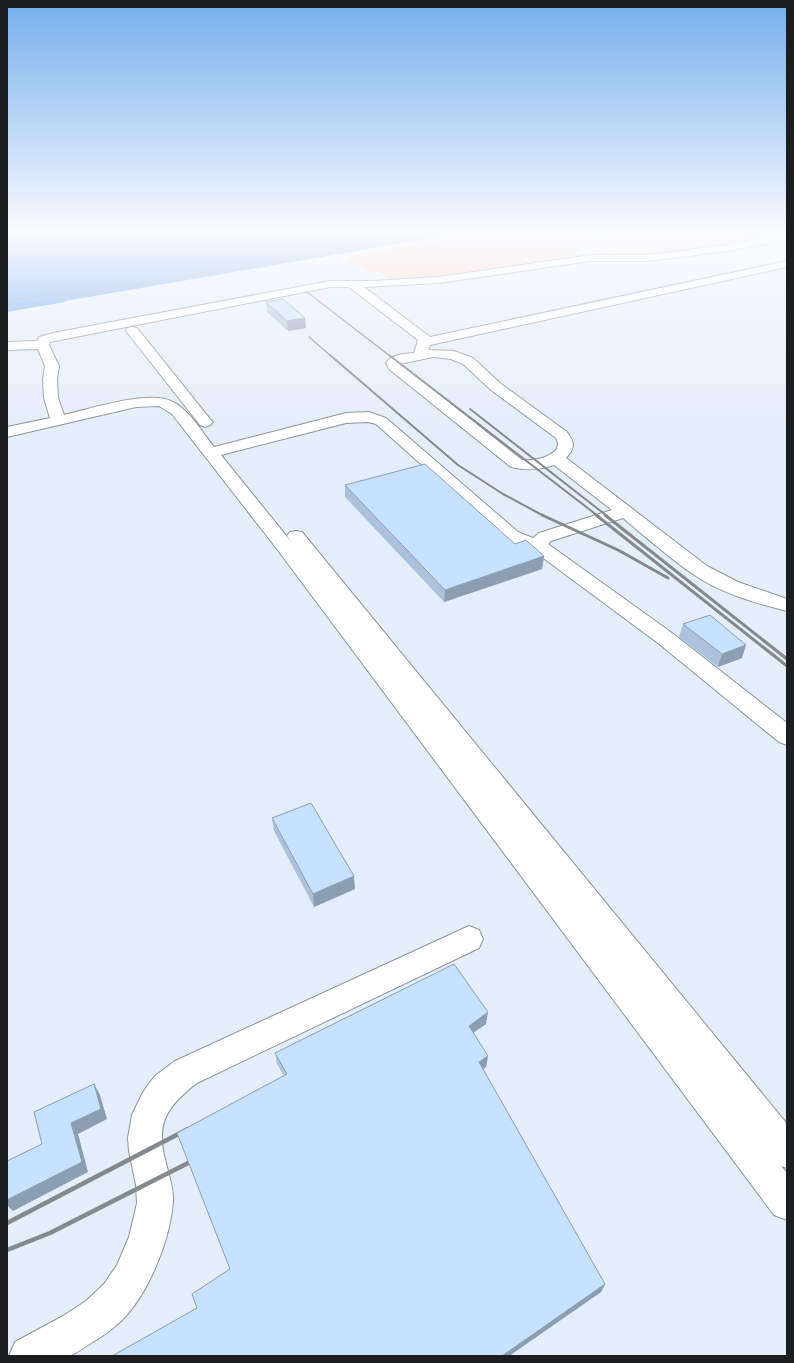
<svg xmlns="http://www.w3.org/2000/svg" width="794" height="1363" font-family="'Roboto Condensed',sans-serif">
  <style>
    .built { fill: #e4eefa }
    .green { fill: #f8d1c2 }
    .water { fill: #6aa7ef }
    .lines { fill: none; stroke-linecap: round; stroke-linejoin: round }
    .minor-casing { stroke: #8f9398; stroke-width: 2 }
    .path { stroke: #919498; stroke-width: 1.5; stroke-dasharray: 1.5 1; stroke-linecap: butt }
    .minor { fill: #fff; fill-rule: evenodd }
    .rail-far3 { stroke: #85888c; stroke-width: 1.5 }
    .rail-far2 { stroke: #85888c; stroke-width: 2 }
    .rail-far1 { stroke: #85888c; stroke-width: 3 }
    .rail { stroke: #85888c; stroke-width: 4.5 }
    .wall { fill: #acc2db }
    .shaded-wall { fill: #8c9eb2 }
    .building { fill: #c8e1ff; stroke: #8c9eb2 }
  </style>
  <rect width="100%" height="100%" fill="#f3f7fd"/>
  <path class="built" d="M421 233H787V1356H7V300Z"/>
  <path class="green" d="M490 233H599C583 240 579 254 560 260L441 277 390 281 379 272H367L361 266 348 264 344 260 359 254Z
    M614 233H768C762 234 757 238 751 239 743 241 734 241 726 243 695 249 627 263 599 247L602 240Z"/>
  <path class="water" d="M7 233H462L65 301V302L7 312Z"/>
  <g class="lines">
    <defs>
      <path id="minor" d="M774 233H787V236L766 244 727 251 649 261H590L439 283 364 287 430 337 787 261V267L430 345 428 350 454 351 473 358 501 384 567 432C575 443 575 448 566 458L707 566 738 582 787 599V611C755 603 720 593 693 574 668 557 646 537 623 518L551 541 548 544 672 633 787 723V745L779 742 658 643 531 549 519 546 506 540 376 424 368 422 346 423 221 455 292 543 287 536 290 532 296 531 302 532 787 1124V1168L781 1166 787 1173V1220L774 1215 277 549 172 414 159 406 136 407 7 437V427L50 418 44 398 43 379 45 366 38 349 7 350V342L37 341 39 337 53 333 330 281H374L439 277 590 255H649L727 245 763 238ZM330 287H349L418 340 414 353C404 354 392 354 386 363L389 369 511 467C526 471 539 470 554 465L612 510 539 533 533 538 518 532 386 418 369 412 346 413 214 447C203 433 189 410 173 402 151 389 89 409 64 415L58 398 57 379 59 366 49 345 50 342ZM433 357 451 359 463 364 491 390 556 438 558 443 557 449C549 458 535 461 522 460L400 364Z
        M132 327 137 328 210 419 213 422 210 425 205 427 200 425 126 331 127 328Z
        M469 926 479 930 483 939 479 948 197 1083C166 1107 155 1124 166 1163 169 1176 174 1189 173 1202 170 1240 149 1293 122 1320 112 1330 100 1338 88 1345 82 1349 76 1353 70 1356 65 1357 57 1356 52 1356 37 1356 23 1356 9 1356L15 1342 63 1316 86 1301 104 1284 117 1265 129 1237 137 1203 136 1185 129 1151 128 1138 132 1115 142 1094 148 1085 155 1076 175 1061Z"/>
    </defs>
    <use href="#minor" class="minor-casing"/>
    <path class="path" d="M70 295 432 233
      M7 301 72 291"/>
    <use href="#minor" class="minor"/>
    <path class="rail-far3" d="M307 292 390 356
      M309 337 331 356"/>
    <path class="rail-far2" d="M330 355 458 465 503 494 544 516
      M389 355 598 516
      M470 409 607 516"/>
    <path class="rail-far1" d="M542 515 618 550 668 578
      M596 515 787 666
      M605 515 787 659"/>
    <path class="rail" d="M7 1223 188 1129
      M7 1250 50 1233 198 1158"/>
  </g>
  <path class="wall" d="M266 302 306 328 288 331 267 312Z
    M345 485 515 544 544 556 542 569 444 602 345 497Z
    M683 624 742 658 718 667 679 637Z
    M272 818 355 889 314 907 274 831Z
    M486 1024 473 1033 488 1056 486 1067 483 1069 605 1284 601 1292 509 1356H112L197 1308 230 1269 284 1076 277 1064 275 1053Z"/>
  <path class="shaded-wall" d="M305 318 306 328 288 331 287 321Z
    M544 556 542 569 444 602 445 590Z
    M746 645 742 658 718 667 722 654Z
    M354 876 355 889 314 907 313 894Z
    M488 1012 486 1024 467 1037 469 1026Z
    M488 1056 486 1067 478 1073 479 1062Z
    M94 1084 100 1095 107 1119 78 1134 88 1172 13 1211 7 1205V1200L71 1123Z
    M605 1284 601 1292 509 1356H502Z"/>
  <path class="building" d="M283 299 305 318 287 321 266 302Z
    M425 464 515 544 526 540 544 556 445 590 345 485Z
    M710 615 746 645 722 654 683 624Z
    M311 803 354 876 313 894 272 818Z
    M454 964 488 1012 469 1026 488 1056 479 1062 605 1284 502 1356H112L197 1308 192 1294 230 1269 177 1133 287 1074 275 1053Z
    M94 1084 101 1109 71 1123 82 1162 7 1200V1161L42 1144 34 1112Z"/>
  <linearGradient id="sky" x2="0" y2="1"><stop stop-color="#75afeb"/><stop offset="0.55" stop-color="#fafbfe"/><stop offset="1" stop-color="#fafbfe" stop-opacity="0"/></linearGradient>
  <rect width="794" height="424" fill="url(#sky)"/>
  <rect width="794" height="1363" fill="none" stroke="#1b1d1f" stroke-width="16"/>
</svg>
